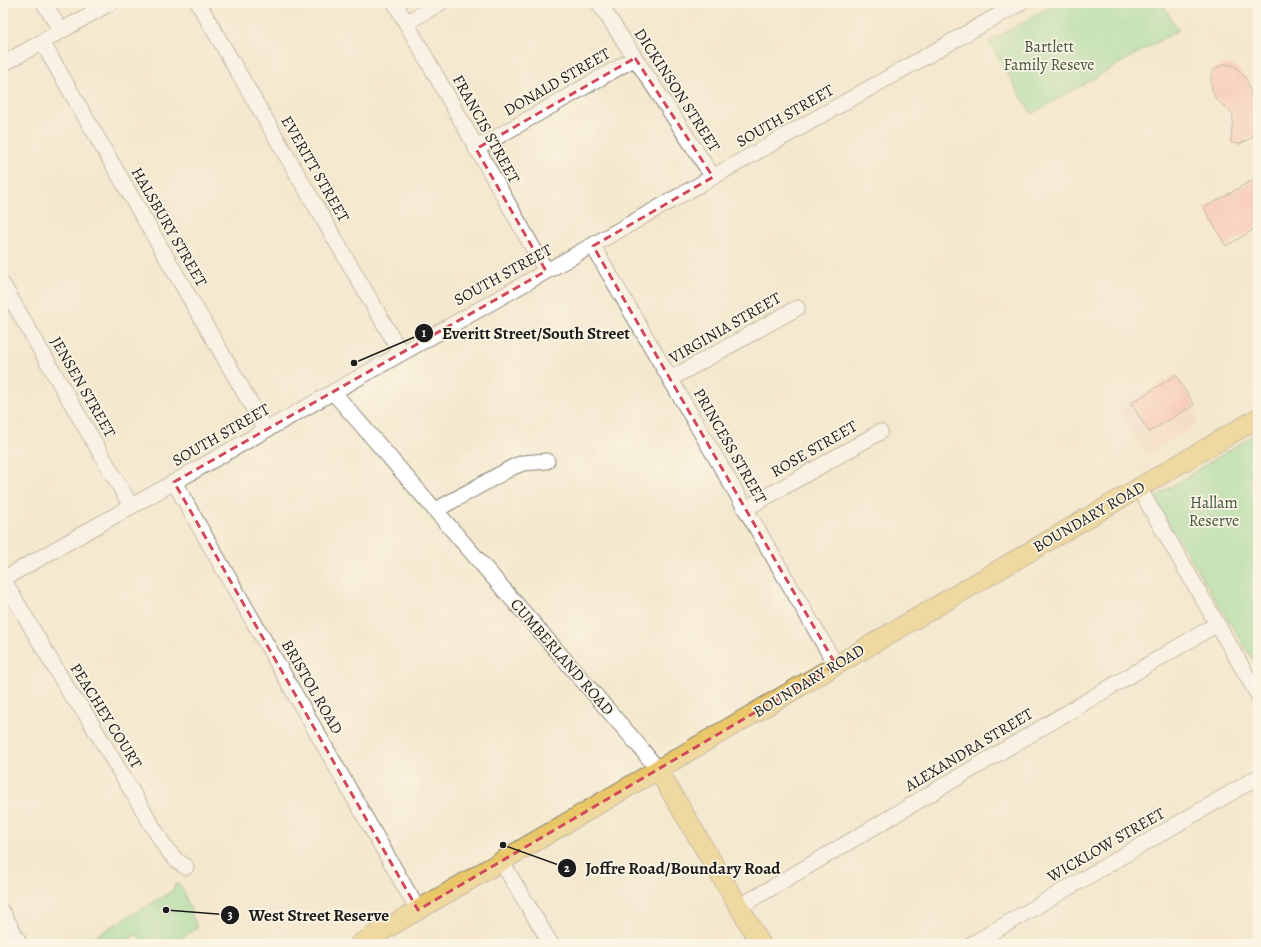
<svg xmlns="http://www.w3.org/2000/svg" width="1261" height="947" font-family="Alegreya,serif">
  <style>
    .built { fill: #f5d2c2 }
    .green { fill: #90dc98; stroke: #567c5a }
    .building { fill: #fea7a2 }
    .lines { fill: none; stroke-linecap: round; stroke-linejoin: round }
    .minor-casing { stroke: #888275; stroke-width: 17 }
    .major-casing { stroke: #888275; stroke-width: 21 }
    .minor { stroke: #fff; stroke-width: 15 }
    .major { stroke: #e9c769; stroke-width: 19 }
    .marked { fill: none; stroke: #d1495b; stroke-width: 3; stroke-dasharray: 8 5; stroke-linejoin: round }
    .labels { text-anchor: middle; dominant-baseline: central; stroke-width: 3.5; stroke-linejoin: round; paint-order: stroke }
    .park-label { font-size: 16px; fill: #3f5641; stroke: #fcf5e5 }
    .street-label { font-size: 16px; fill: #1c1c1c; stroke: #fcf5e5 }
    .leader { fill: none; stroke: #1c1c1c; stroke-width: 1.5 }
    .callout-dot { fill: #1c1c1c; stroke: #fcf5e5; stroke-width: 1.5 }
    .mark-label { font-size: 12px; text-anchor: middle; font-weight: bold; fill: #fff }
    .callout-label { font-size: 17px; text-anchor: middle; font-weight: bold; fill: #1c1c1c; stroke: #fcf5e5; stroke-width: 3.5; stroke-linejoin: round; paint-order: stroke }
  </style>
  <rect width="100%" height="100%" fill="#fcf5e5"/>
  <filter id="ink" filterUnits="userSpaceOnUse"><feTurbulence type="fractalNoise" baseFrequency=".025" numOctaves="2"/><feDisplacementMap in="SourceGraphic" scale="8" xChannelSelector="R" yChannelSelector="G"/><feConvolveMatrix kernelMatrix="1 2 1 2 8 2 1 2 1" color-interpolation-filters="sRGB"/></filter>
  <filter id="wash" filterUnits="userSpaceOnUse"><feTurbulence type="fractalNoise" baseFrequency=".012" numOctaves="4" result="noise"/><feDisplacementMap in="SourceGraphic" scale="16" xChannelSelector="R" yChannelSelector="G"/><feGaussianBlur stdDeviation="0.9" result="paint"/><feColorMatrix in="noise" values="0 0 0 0 0 0 0 0 0 0 0 0 0 0 0 0 0 1.4 0 .05"/><feComposite in="paint" operator="in"/></filter>
  <g filter="url(#wash)">
    <rect width="100%" height="100%" fill="#f4e8ce"/>
    <path class="built" d="M1176 375 1194 405 1198 424 1146 455 1119 410Z"/>
    <path class="green" d="M1056 3H1162L1178 30 1033 113 1030 112 989 42Z
      M1258 432V668L1153 498Z
      M176 883 182 887 197 928 171 944H144L137 934 120 944H82L172 891Z"/>
    <g id="blocks">
      <path class="building" d="M1224 64 1234 66 1238 69 1247 80 1253 103 1258 106V134L1240 144 1231 143 1233 114 1215 98 1211 86V75L1214 70Z
        M1258 177V227L1226 246 1204 208Z
        M1176 375 1194 405 1149 432 1131 403Z"/>
    </g>
  </g>
  <g filter="url(#ink)">
    <use href="#blocks" fill-opacity="0" stroke="#888275" stroke-width="1"/>
    <g class="lines">
      <defs>
        <path id="minor" d="M44 3 61 31
          M198 3 401 353
          M395 3 546 271
          M599 3 713 177
          M406 23 440 3
          M42 42 266 430
          M3 64 110 3
          M476 149 635 58
          M593 246 836 665
          M3 285 131 506
          M670 379 797 308
          M333 392 640 747 658 770
          M174 482 418 910
          M1139 488 1258 695
          M745 509 880 432
          M436 510 513 467 523 463 547 461
          M3 579 1020 3
          M3 579 71 695 84 711 165 847 176 860 186 867
          M501 861 551 944
          M739 907 1217 624
          M3 913 20 944
          M972 944 1258 777"/>
        <path id="major" d="M658 770 761 944
          M360 944 1258 418"/>
      </defs>
      <use href="#minor" class="minor-casing"/>
      <use href="#major" class="major-casing"/>
      <use href="#minor" class="minor"/>
      <use href="#major" class="major"/>
    </g>
  </g>
  <path d="M0 0H1261V947H0ZM635 58 713 177 593 246 836 665 418 910 174 482 546 271 476 149Z" fill="#f4e8ce" fill-opacity=".55" fill-rule="evenodd"/>
  <path class="marked" d="M635 58 713 177 593 246 836 665 418 910 174 482 546 271 476 149Z"/>
  <g class="labels">
    <g class="park-label">
      <text x="1049" y="47">Bartlett<tspan x="1049" dy="18">Family Reseve</tspan></text>
      <text x="1214" y="503">Hallam<tspan x="1214" dy="18">Reserve</tspan></text>
    </g>
    <g class="street-label">
      <text transform="translate(557 82) rotate(-30)">DONALD STREET</text>
      <text transform="translate(677 90) rotate(57)">DICKINSON STREET</text>
      <text transform="translate(785 116) rotate(-30)">SOUTH STREET</text>
      <text transform="translate(486 129) rotate(61)">FRANCIS STREET</text>
      <text transform="translate(315 169) rotate(60)">EVERITT STREET</text>
      <text transform="translate(169 227) rotate(60)">HALSBURY STREET</text>
      <text transform="translate(503 275) rotate(-29)">SOUTH STREET</text>
      <text transform="translate(725 328) rotate(-30)">VIRGINIA STREET</text>
      <text transform="translate(83 387) rotate(60)">JENSEN STREET</text>
      <text transform="translate(221 435) rotate(-30)">SOUTH STREET</text>
      <text transform="translate(730 446) rotate(60)">PRINCESS STREET</text>
      <text transform="translate(814 449) rotate(-30)">ROSE STREET</text>
      <text transform="translate(1089 517) rotate(-30)">BOUNDARY ROAD</text>
      <text transform="translate(562 657) rotate(49)">CUMBERLAND ROAD</text>
      <text transform="translate(809 681) rotate(-31)">BOUNDARY ROAD</text>
      <text transform="translate(312 687) rotate(60)">BRISTOL ROAD</text>
      <text transform="translate(106 716) rotate(58)">PEACHEY COURT</text>
      <text transform="translate(969 750) rotate(-31)">ALEXANDRA STREET</text>
      <text transform="translate(1106 845) rotate(-30)">WICKLOW STREET</text>
    </g>
  </g>
  <path class="leader" d="M354 363L424 333M503 845L567 868M166 910L230 915"/>
  <g class="callout-dot">
    <circle cx="354" cy="363" r="4"/>
    <circle cx="503" cy="845" r="4"/>
    <circle cx="166" cy="910" r="4"/>
    <circle cx="424" cy="333" r="10"/>
    <circle cx="567" cy="868" r="10"/>
    <circle cx="230" cy="915" r="10"/>
  </g>
  <g class="mark-label">
    <text x="424" y="337">1</text>
    <text x="567" y="872">2</text>
    <text x="230" y="919">3</text>
  </g>
  <g class="callout-label">
    <text x="536" y="339">Everitt Street/South Street</text>
    <text x="683" y="874">Joffre Road/Boundary Road</text>
    <text x="319" y="921">West Street Reserve</text>
  </g>
  <rect width="1261" height="947" fill="none" stroke="#fcf5e5" stroke-width="16"/>
</svg>
